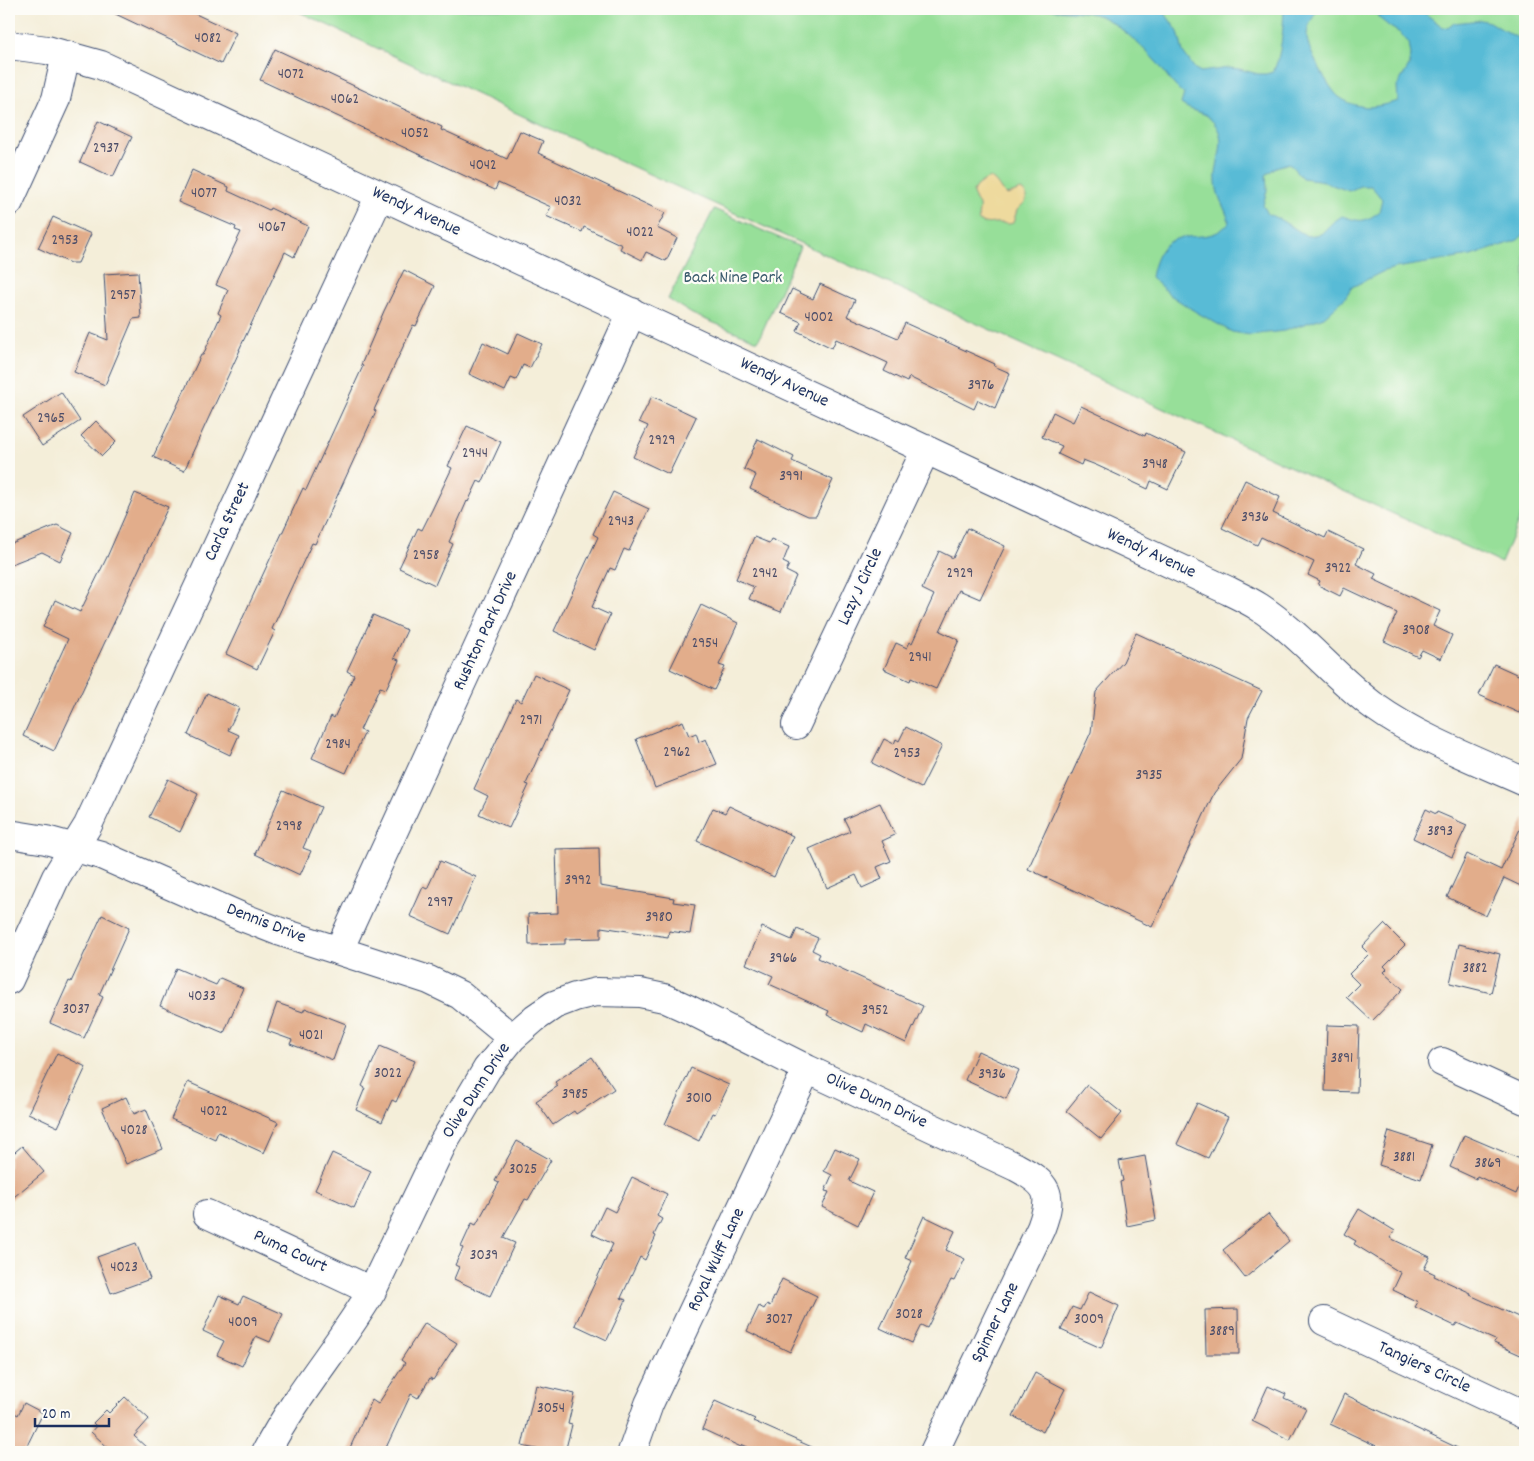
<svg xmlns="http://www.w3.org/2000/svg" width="1534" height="1461" font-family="Dekko,sans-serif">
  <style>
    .green { fill: #97df99; stroke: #59877c }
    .sand { fill: #eeda9e; stroke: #84847e }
    .water { fill: #58bbd6; stroke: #3a759a; fill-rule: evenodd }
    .building { fill: #e2ad8b }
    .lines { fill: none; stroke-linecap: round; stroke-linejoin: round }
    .minor-casing { stroke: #3c4c70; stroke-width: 30 }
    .minor { stroke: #fff; stroke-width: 28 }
    .labels { text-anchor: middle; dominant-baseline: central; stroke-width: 4.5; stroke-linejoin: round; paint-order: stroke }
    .number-label { font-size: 15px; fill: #4d4e69 }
    .street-label { font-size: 18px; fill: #1b2f5e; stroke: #fdfcf7 }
    .park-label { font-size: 18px; fill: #3a5b6d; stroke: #fdfcf7 }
  </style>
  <rect width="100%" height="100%" fill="#fdfcf7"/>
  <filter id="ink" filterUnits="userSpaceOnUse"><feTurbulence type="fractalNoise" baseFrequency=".02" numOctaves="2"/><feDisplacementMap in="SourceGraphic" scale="10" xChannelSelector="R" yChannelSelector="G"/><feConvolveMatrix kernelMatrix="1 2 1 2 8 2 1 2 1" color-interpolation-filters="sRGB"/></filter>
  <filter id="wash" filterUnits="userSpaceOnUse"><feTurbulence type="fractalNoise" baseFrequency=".0096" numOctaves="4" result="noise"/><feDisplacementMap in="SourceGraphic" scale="20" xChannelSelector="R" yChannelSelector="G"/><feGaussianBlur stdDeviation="1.12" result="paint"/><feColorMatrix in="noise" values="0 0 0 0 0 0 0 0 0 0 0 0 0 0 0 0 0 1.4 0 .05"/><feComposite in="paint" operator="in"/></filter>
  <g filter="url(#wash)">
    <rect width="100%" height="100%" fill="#f4eed9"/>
    <path class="green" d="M293 9H1525V505L1501 563 557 132Z
      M714 209 800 247 758 341 692 314 668 299Z"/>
    <path class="sand" d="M990 178C999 182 999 191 1007 195L1021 190 1026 194V201L1017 210 1013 223C1007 225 1006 223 1000 223 992 222 989 226 979 221 977 215 980 211 979 205 978 202 974 198 973 194 972 187 984 180 990 178Z"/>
    <path class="water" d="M1050 9H1162L1178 32 1183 52 1195 69 1201 72 1229 68 1239 69 1258 74H1266L1273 72C1282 54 1283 29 1284 9H1319C1313 16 1307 26 1307 36 1306 48 1330 90 1339 97 1345 101 1352 105 1360 106 1371 109 1387 104 1398 101L1397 86 1409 66 1411 55 1409 43 1400 33 1390 27 1379 18 1374 9H1419L1443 27 1448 28 1454 23 1481 20 1489 22 1525 42V233L1518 240 1471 256 1395 268 1382 272 1352 287 1344 299 1324 317 1284 331 1250 335 1232 332 1196 312 1170 295 1151 277C1163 212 1206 254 1229 222 1226 208 1217 199 1216 182 1214 162 1229 141 1214 123 1212 121 1209 117 1206 115 1198 111 1189 110 1181 104L1184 94C1173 86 1167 75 1159 65 1146 50 1118 23 1100 16 1084 10 1067 12 1050 9ZM1289 163 1302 178 1318 180 1349 191 1360 186H1371L1382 199 1379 212C1364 223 1360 222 1342 216L1332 223 1321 234 1307 236 1279 219 1268 214 1263 205 1267 190 1266 175 1276 167Z"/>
    <g id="blocks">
      <path class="building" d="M105 9H185L236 33 221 64Z
        M275 49 442 127 441 130 489 152 490 151 507 159 520 131 543 141 538 153 665 213 657 228 677 238 666 261 646 252 642 260 620 249 622 245 584 227 582 232 546 216 551 207 498 183 495 190 260 80Z
        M98 121 132 137 113 177 80 162Z
        M192 170 229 187 228 191 269 210 270 208 308 226 294 257 285 252 239 350H240L184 471 153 457 201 355H203L221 315 218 313 228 290 216 285 241 232 235 230 236 227 178 202Z
        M53 217 91 234 78 263H70L38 248Z
        M404 270 435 286 416 326 413 325 374 410 376 411 334 503 315 544 312 543 272 629 275 631 257 669 226 654 303 488 306 490 363 366 361 365 384 311Z
        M138 272 141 318 133 319 105 385 74 372 90 333 108 340 104 274Z
        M820 284 855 300 847 316 898 338 905 323 995 364 994 366 1010 373 995 408 978 400 974 409 909 377 907 382 884 371 888 363 836 339 832 348 797 331 801 322 781 313 792 289 813 299Z
        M518 333 542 344 530 368 523 365 516 380 511 378 505 391 469 374 483 342 508 354Z
        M61 392 80 421 42 446 23 417Z
        M652 396 696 417 669 474 633 457 648 426 639 422Z
        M1081 406 1145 436 1146 433 1186 452 1168 489 1151 481 1148 489 1096 465 1083 460 1081 465 1058 454 1062 446 1042 437 1053 412 1073 422Z
        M96 421 116 442 102 456 81 436Z
        M467 426 501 442 482 483 478 481 468 502 467 501 449 542 453 544 435 585 399 568 418 528 422 530 432 510 452 468 448 466Z
        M758 439 794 457 792 461 833 480 816 516H808L750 489 756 475 744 469Z
        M1245 480 1280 497 1273 513 1325 538 1328 532 1363 549 1356 564 1376 574 1373 579 1440 611 1433 626 1452 635 1441 659 1422 650 1418 657 1384 641 1397 613 1344 588 1340 596 1318 585 1320 581 1308 575 1314 562 1261 537 1257 545 1222 528Z
        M613 492 649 509 629 551 624 549 615 570 610 568 592 607 610 615 594 650 554 631 598 537 593 534Z
        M135 493 168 507 54 751 23 736 68 639 43 627 55 600 80 612 107 557Z
        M57 525 73 533 60 561 42 552 9 565V545Z
        M967 528 1005 546 980 599 959 590 940 631 959 640 936 689 911 678 910 681 884 669 896 643 907 648 910 642 912 643 934 595 922 589 939 551 953 558Z
        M754 537 769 543 771 539 789 547 783 562 789 565 786 571 796 576 781 612 749 599 754 587 736 579Z
        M701 605 738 623 719 665 725 667 714 690 670 669Z
        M373 615 407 630 394 658 399 660 386 689 380 687 360 730 365 732 346 773 312 758 331 716 334 718 354 675 347 671Z
        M1136 633 1262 691 1248 718 1241 759 1214 793 1152 927 1028 869 1091 732 1096 692 1123 662Z
        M1494 664 1525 678V700L1519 713 1479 695Z
        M534 674 569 690 526 784 529 785 509 828 479 814 488 796 474 789 516 699 521 702Z
        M207 693 239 708 228 730 239 735 230 755 188 735Z
        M683 721 689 736 696 733 699 742 706 739 717 764 655 788 636 739Z
        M906 727 942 746 921 788 872 763 884 739 894 744 896 739 899 741Z
        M168 779 198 794 180 832 149 817Z
        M283 790 321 807 303 848 311 851 300 875 255 854Z
        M880 803 895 835 882 841 891 861 877 867 882 879 862 888 856 875 827 888 809 849 850 831 844 819Z
        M729 806 793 836 774 877 697 841 713 808 725 813Z
        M1426 809 1436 814 1437 812 1467 825 1452 857 1413 838Z
        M1525 818V888L1504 878 1486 916 1447 897 1467 854 1501 870Z
        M599 848 600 886 674 898 673 902 695 905 690 934 669 931 668 937 601 927V938L565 939V944L529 945 528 914 558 913 556 849Z
        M440 861 476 877 450 934 410 916 423 887 427 889Z
        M102 915 129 928 99 995 103 997 84 1038 50 1023 69 981 71 982Z
        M1384 924 1405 945 1384 966 1387 969 1384 972 1403 989 1372 1021 1346 997 1359 984 1349 974 1369 954 1362 947Z
        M762 927 792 940 797 929 818 938 812 950 820 954 818 958 923 1006 906 1043 866 1024 863 1032 827 1015 829 1011 769 984 773 976 746 964Z
        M1459 944 1500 954 1491 993 1450 983Z
        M176 968 216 985 220 978 243 988 224 1033 160 1006Z
        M277 1003 303 1012 305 1008 346 1024 333 1060 290 1044 292 1040 267 1031Z
        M1327 1025 1359 1026 1357 1092 1325 1091Z
        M380 1046 415 1061 396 1102 392 1100 382 1122 356 1110 365 1088 362 1086Z
        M978 1051 1019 1070 1006 1099 965 1080Z
        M57 1053 86 1067 58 1127 28 1113Z
        M592 1057 614 1089 576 1114 574 1111 553 1125 536 1101 558 1086 555 1082Z
        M691 1068 729 1085 715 1114 712 1113 699 1141 665 1124Z
        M188 1082 278 1122 264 1153 218 1132 215 1139 171 1119Z
        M1087 1085 1122 1113 1101 1139 1066 1111Z
        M126 1097 134 1114 146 1109 163 1149 126 1164 102 1108Z
        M1197 1103 1228 1117 1208 1158 1177 1144Z
        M1389 1131 1432 1145 1421 1179 1379 1165Z
        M1464 1135 1525 1161V1173L1516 1194 1477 1176 1476 1179 1450 1167Z
        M517 1141 551 1160 528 1200 525 1199 503 1238 515 1243 490 1296 454 1279 459 1267 455 1265 463 1248 461 1247 472 1223 476 1225 499 1183 495 1181Z
        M22 1146 44 1172 9 1201V1157Z
        M835 1148 860 1159 849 1181 873 1192 858 1225 822 1207 829 1192 825 1191 832 1175 824 1171Z
        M332 1153 371 1171 354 1208 315 1190Z
        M1145 1156 1156 1220 1127 1226 1120 1182 1123 1181 1119 1161Z
        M632 1177 667 1194 657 1216 662 1219 654 1235 656 1236 645 1260 640 1257 621 1298 626 1300 607 1340 575 1325 613 1244 592 1234 605 1207 615 1212Z
        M1359 1209 1395 1231 1390 1238 1430 1257 1424 1269 1435 1274 1434 1276 1471 1293 1470 1295 1525 1320V1357L1494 1343 1495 1340 1457 1323 1455 1326 1415 1307 1418 1302 1393 1290 1401 1273 1354 1244 1356 1241 1344 1234Z
        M1268 1214 1289 1241 1245 1278 1223 1250Z
        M924 1216 955 1231 946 1250 965 1259 954 1281 951 1280 927 1328 921 1325 912 1343 880 1328 912 1261 905 1258Z
        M136 1243 150 1279 111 1293 97 1257Z
        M782 1279 817 1296 790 1352 747 1331 759 1306 764 1309 767 1304 770 1306Z
        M1089 1292 1119 1306 1101 1348 1061 1330 1072 1307 1080 1310Z
        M219 1295 239 1304 243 1296 283 1314 270 1342 256 1336 242 1366 217 1355 224 1341 203 1331Z
        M1238 1309 1239 1354H1206L1205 1310Z
        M425 1323 457 1343 433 1380 430 1378 418 1398 411 1394 384 1452H348L372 1400 378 1404 405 1363 401 1360Z
        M1035 1373 1065 1389 1043 1432 1013 1416Z
        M536 1385 575 1394 568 1424 572 1425 565 1452H550L522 1446Z
        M1268 1386 1286 1394 1284 1398 1306 1408 1290 1440 1252 1421Z
        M1344 1394 1466 1452H1389L1330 1424Z
        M125 1397 149 1419 134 1436 148 1449 145 1452H126L122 1448 118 1452H113L91 1432 96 1426 93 1423 106 1410 109 1413Z
        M715 1401 755 1419 753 1421 823 1452H759L742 1445 741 1447 702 1429Z
        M24 1403 43 1413 24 1452H9V1410L18 1415Z"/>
    </g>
  </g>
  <g filter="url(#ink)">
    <use href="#blocks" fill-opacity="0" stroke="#3c4c70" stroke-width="1"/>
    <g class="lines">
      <defs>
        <path id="minor" d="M9 45 47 50 101 65 1229 591C1239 596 1250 601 1259 607 1302 635 1334 677 1375 707 1418 738 1476 760 1525 782
          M9 202 56 99 66 55
          M796 725 926 449
          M9 834 46 840 101 855 242 917 278 931 429 980 460 995 512 1038
          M339 950 632 312
          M9 980 56 877 88 825 380 195
          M1442 1062 1525 1100
          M207 1214 372 1291
          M1324 1321 1525 1415
          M266 1452C296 1395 339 1346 372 1291L443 1143 487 1069 512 1038 535 1018 554 1005 575 997 596 992 640 993 664 998 686 1008 807 1069 1016 1167C1048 1184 1054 1193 1041 1228L934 1452
          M632 1452 649 1404 807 1069"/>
      </defs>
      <use href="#minor" class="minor-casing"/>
      <use href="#minor" class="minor"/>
    </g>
  </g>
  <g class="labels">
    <g class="number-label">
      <text x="208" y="39">4082</text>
      <text x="291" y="75">4072</text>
      <text x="345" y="100">4062</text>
      <text x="415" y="134">4052</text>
      <text x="106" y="149">2937</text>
      <text x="483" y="166">4042</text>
      <text x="204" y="194">4077</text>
      <text x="568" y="202">4032</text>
      <text x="272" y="228">4067</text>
      <text x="640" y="233">4022</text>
      <text x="65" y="241">2953</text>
      <text x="123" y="296">2957</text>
      <text x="819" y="318">4002</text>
      <text x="981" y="386">3976</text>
      <text x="51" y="419">2965</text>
      <text x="662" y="441">2929</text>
      <text x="475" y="454">2944</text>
      <text x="1155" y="465">3948</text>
      <text x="791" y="477">3991</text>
      <text x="1255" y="518">3936</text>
      <text x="621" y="522">2943</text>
      <text x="426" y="556">2958</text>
      <text x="1338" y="569">3922</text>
      <text x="765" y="574">2942</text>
      <text x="960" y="574">2929</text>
      <text x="1416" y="631">3908</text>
      <text x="705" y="644">2954</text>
      <text x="920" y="658">2941</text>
      <text x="531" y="721">2971</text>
      <text x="338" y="745">2984</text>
      <text x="677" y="753">2962</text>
      <text x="907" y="754">2953</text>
      <text x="1149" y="776">3935</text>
      <text x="289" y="827">2998</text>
      <text x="1440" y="832">3893</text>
      <text x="578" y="881">3992</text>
      <text x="440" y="903">2997</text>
      <text x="659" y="918">3980</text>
      <text x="783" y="959">3966</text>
      <text x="1475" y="969">3882</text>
      <text x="202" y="997">4033</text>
      <text x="76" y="1010">3037</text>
      <text x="875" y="1011">3952</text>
      <text x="311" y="1036">4021</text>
      <text x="1342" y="1059">3891</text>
      <text x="388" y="1074">3022</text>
      <text x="992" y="1075">3936</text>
      <text x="575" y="1095">3985</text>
      <text x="699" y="1099">3010</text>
      <text x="214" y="1112">4022</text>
      <text x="134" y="1131">4028</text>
      <text x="1404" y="1158">3881</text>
      <text x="1488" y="1164">3869</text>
      <text x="523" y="1170">3025</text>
      <text x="484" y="1256">3039</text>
      <text x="124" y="1268">4023</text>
      <text x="909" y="1315">3028</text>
      <text x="779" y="1320">3027</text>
      <text x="1089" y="1320">3009</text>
      <text x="243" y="1323">4009</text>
      <text x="1222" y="1332">3889</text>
      <text x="551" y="1409">3054</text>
    </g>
    <g class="street-label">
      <text transform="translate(416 212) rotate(25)">Wendy Avenue</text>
      <text transform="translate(784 383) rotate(25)">Wendy Avenue</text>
      <text transform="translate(228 522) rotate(-65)">Carla Street</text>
      <text transform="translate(1151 554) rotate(25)">Wendy Avenue</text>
      <text transform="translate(861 587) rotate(-65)">Lazy J Circle</text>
      <text transform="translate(486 631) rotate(-65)">Rushton Park Drive</text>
      <text transform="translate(266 924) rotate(21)">Dennis Drive</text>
      <text transform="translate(477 1091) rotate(-57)">Olive Dunn Drive</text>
      <text transform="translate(876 1101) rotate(25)">Olive Dunn Drive</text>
      <text transform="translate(290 1252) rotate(25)">Puma Court</text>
      <text transform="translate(717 1260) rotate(-65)">Royal Wulff Lane</text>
      <text transform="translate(996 1323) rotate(-64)">Spinner Lane</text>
      <text transform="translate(1424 1368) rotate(25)">Tangiers Circle</text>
    </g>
    <g class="park-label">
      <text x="733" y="278">Back Nine Park</text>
    </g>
  </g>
  <rect width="1534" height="1461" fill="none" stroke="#fdfcf7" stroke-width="30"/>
  <path d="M35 1418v8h74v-8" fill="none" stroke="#1b2f5e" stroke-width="2.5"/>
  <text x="42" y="1418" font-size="15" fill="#1b2f5e" stroke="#fdfcf7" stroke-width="4" paint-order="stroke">20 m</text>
</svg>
